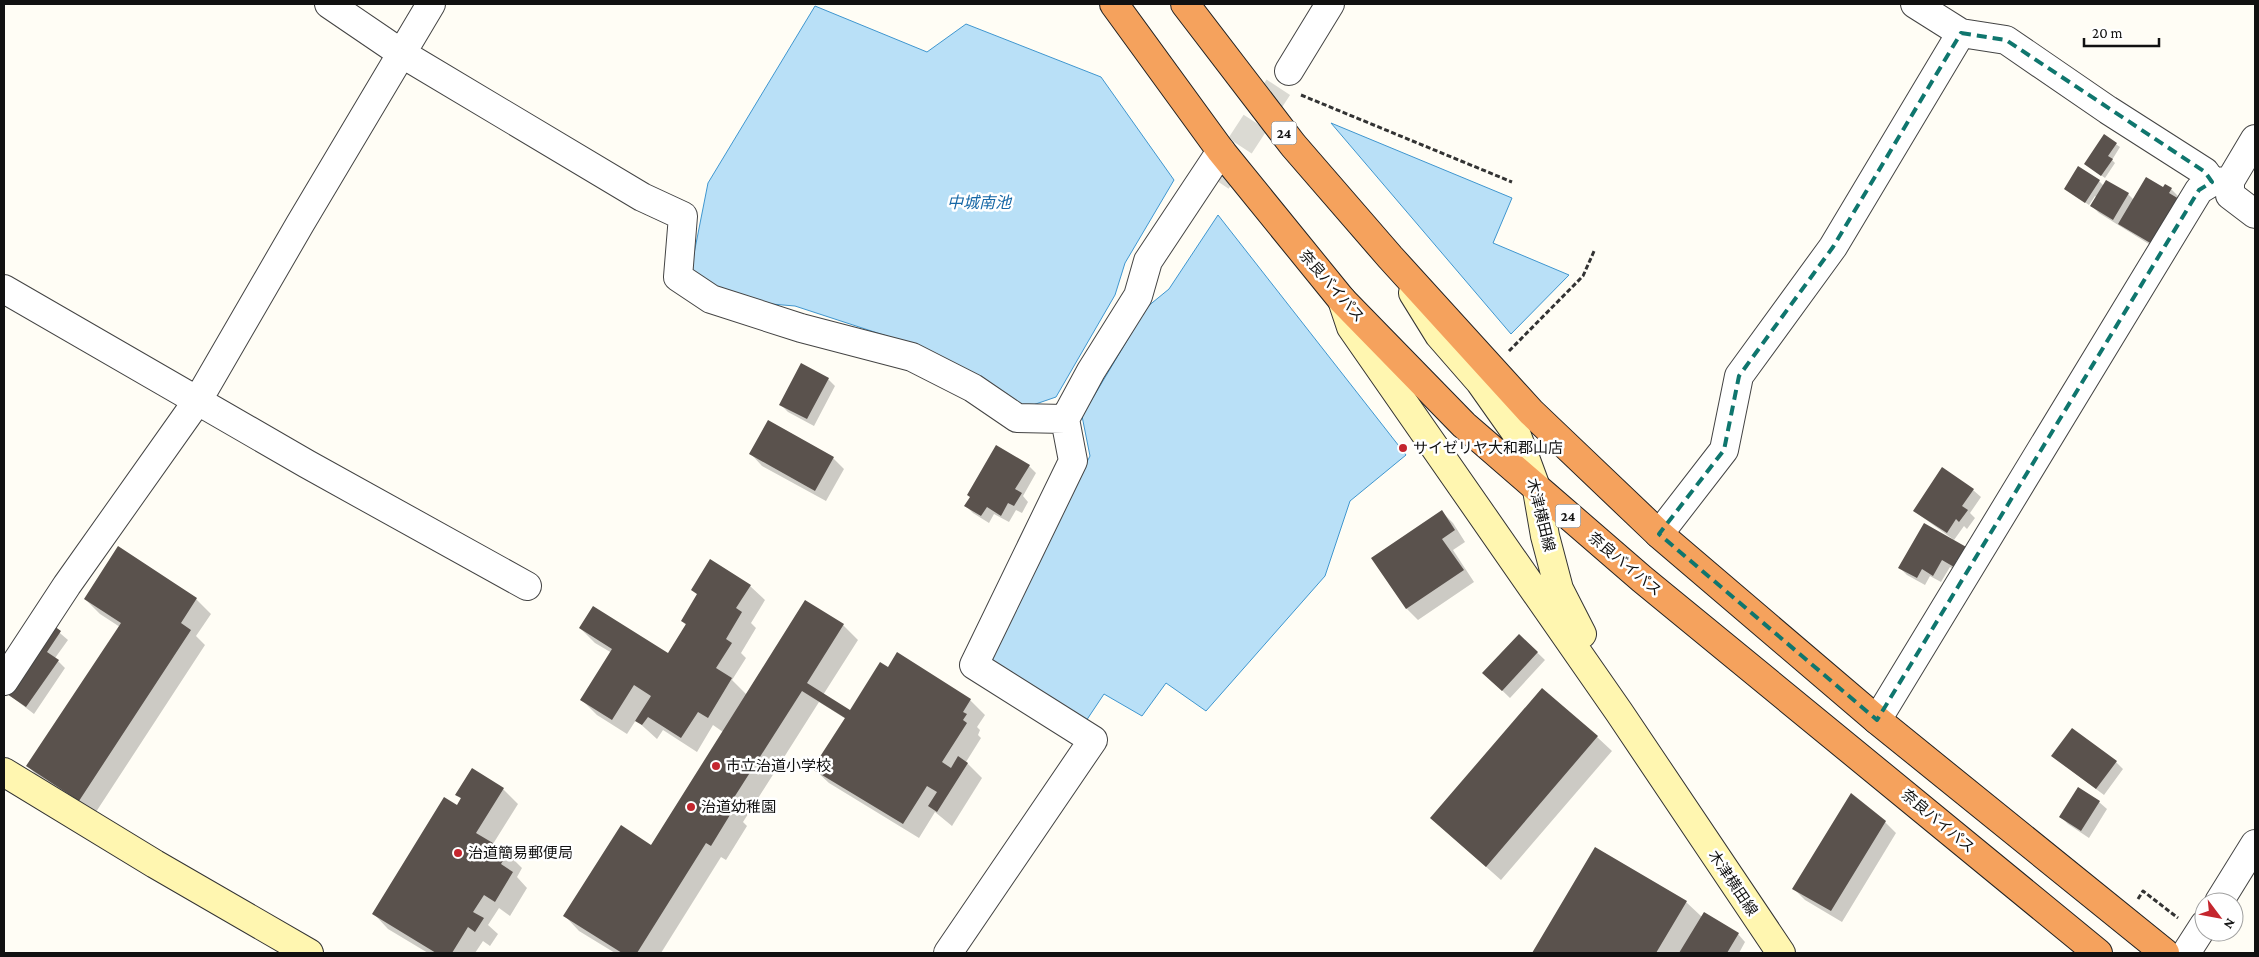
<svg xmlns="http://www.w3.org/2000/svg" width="2259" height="957" font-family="'Crimson Pro','Noto Sans JP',serif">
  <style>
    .water { fill: #b9e0f7; stroke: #3f96cf }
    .shadow { fill: #0003 }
    .building { fill: #5a524d }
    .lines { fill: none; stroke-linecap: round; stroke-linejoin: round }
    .street-tunnel { stroke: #dbdad3; stroke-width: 28; stroke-dasharray: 28 14; stroke-linecap: butt }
    .street-casing { stroke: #444; stroke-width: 30 }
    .secondary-casing { stroke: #333; stroke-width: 30 }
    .highway-casing { stroke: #222; stroke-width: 30 }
    .path { stroke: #333; stroke-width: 3; stroke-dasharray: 5 2.5; stroke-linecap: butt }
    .street { stroke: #fff; stroke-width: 28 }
    .secondary { stroke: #fff6b0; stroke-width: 28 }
    .highway { stroke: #f5a25d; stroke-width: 28 }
    .marked { fill: none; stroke: #0f766e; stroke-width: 4; stroke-dasharray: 10 6; stroke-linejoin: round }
    .poi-dot { fill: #c4262e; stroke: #fff; stroke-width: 2 }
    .labels { text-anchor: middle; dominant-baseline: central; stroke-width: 5; stroke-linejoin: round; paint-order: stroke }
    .shield { fill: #fff; stroke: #585858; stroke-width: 1 }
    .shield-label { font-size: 14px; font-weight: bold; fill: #111 }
    .street-label { font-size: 15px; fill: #111; stroke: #fff }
    .poi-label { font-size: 15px; fill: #111; stroke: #fff; text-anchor: start }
    .water-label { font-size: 16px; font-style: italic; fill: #1768a6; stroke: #fff }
  </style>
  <rect width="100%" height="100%" fill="#fffdf5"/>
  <path class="water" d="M815 6 927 52 966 24 1101 77 1174 180 1125 263 1115 295 1056 397 1027 407 905 342 795 306 747 302 690 274 708 183Z
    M1331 123 1512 198 1493 243 1569 275 1511 334Z
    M1218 215 1406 455 1350 501 1325 576 1206 711 1166 683 1142 716 1104 694 1084 724 986 657 1090 456 1082 416 1147 307 1169 289Z"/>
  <path class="shadow" d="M2104 136 2120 147 2112 160 2115 163 2105 178 2085 164Z
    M2099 181 2104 186 2128 194 2134 200 2163 189H2171L2179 197 2160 251 2099 213 2092 206 2097 198 2095 196 2089 205 2065 189Z
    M828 379 835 386 814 426 788 412 781 405Z
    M751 454 833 458 844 469 826 501 762 466Z
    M1029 466 1036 473 1023 496 1028 502 1022 513 1016 510 1009 522 994 514 989 523 973 513 966 506Z
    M1973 490 1981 497 1970 513 1975 518 1967 529 1964 526 1954 540 1914 511Z
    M1442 512 1453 523 1465 542 1453 550 1474 582 1418 620 1407 609 1373 558Z
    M1968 549 1961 573 1950 567 1941 582 1930 576 1925 585 1907 575 1900 568Z
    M750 586 765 600 751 623 756 628 741 653 746 658 732 680 747 695 843 625 858 640 823 695 850 712 888 669 970 700 985 715 977 727 980 730 978 735 981 738 966 762 982 778 952 826 935 812 919 838 829 783 814 769 846 719 819 702 743 822 747 826 726 860 721 857 661 953H615L579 931 565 916 651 846 723 732 713 725 697 752 663 730 657 739 636 720 627 734 597 715 582 700 612 653 595 643 580 628 668 655 686 625 682 621 698 595 692 590Z
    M85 599H196L211 614 196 636 205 645 94 815 42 781 28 766 120 627 100 614Z
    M54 628 68 640 55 658 65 668 34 714 8 694Z
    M1519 635 1545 660 1510 698 1484 673Z
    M1597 737 1612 751 1501 880 1431 818Z
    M2052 756 2116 762 2123 769 2104 795Z
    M503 789 518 804 493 844 507 853 522 868 517 877 527 888 510 916 499 908 488 925 498 934 490 946 483 941 475 953H428L388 929 374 914 458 807 462 800 457 794Z
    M2099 802 2107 809 2089 838 2068 824 2061 817Z
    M1885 822 1896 833 1842 922 1805 900 1793 888Z
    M1595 848 1686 902 1702 917 1738 934 1745 942 1739 953H1534Z"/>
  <path class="building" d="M2104 134 2117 143 2108 156 2113 159 2101 176 2084 164Z
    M2078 166 2100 180 2085 203 2064 189Z
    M2146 177 2163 187 2165 184 2172 188 2169 193 2179 199 2152 244 2118 224Z
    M2106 180 2129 193 2113 220 2090 206Z
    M801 363 829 378 807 419 779 405Z
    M768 420 834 457 815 491 749 454Z
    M996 445 1030 465 1015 489 1022 493 1014 506 1008 503 1001 516 987 507 981 516 964 506 970 497 967 495Z
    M1942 467 1974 489 1962 506 1968 510 1959 522 1956 519 1947 533 1913 511Z
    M1442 510 1455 530 1442 539 1464 570 1406 609 1371 558Z
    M1924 523 1968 548 1961 562 1957 560 1954 567 1942 560 1933 576 1922 569 1917 578 1898 568Z
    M118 546 197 598 181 623 191 630 79 801 26 766 121 623 84 599Z
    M710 559 751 585 736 608 742 612 726 639 732 643 716 668 732 678 708 718 698 712 681 738 648 717 642 725 635 721 651 696 634 685 612 720 580 700 612 649 579 628 593 606 668 653 686 624 681 621 697 594 691 590Z
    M805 600 844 624 807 683 850 710 880 662 888 667 897 652 971 699 963 712 967 714 963 720 967 723 942 762 951 768 958 756 968 763 937 812 928 806 937 792 927 786 903 824 812 769 845 718 802 691 728 807 733 810 711 846 706 843 637 953H622L563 916 621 825 651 845Z
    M54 626 61 631 47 652 59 660 26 707 7 694Z
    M1519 634 1538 652 1502 691 1482 673Z
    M1542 688 1598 736 1486 867 1430 818Z
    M2072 728 2117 761 2096 789 2051 756Z
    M472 768 504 788 476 833 508 852 501 864 513 872 495 902 484 895 473 912 484 918 475 932 468 927 452 953H436L372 914 444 797 457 805 461 798 455 795Z
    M2078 787 2100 801 2081 831 2059 817Z
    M1851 793 1886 821 1831 911 1792 889Z
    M1595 847 1687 901 1656 953H1532Z
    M1704 912 1739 933 1727 953H1679Z"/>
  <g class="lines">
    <path class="street-tunnel" d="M1217 181 1289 71"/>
    <defs>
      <path id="street" d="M329 4 401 53 642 197 683 216 678 277 711 299 801 328 912 357 973 388 1017 418 1065 419
        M1915 4 1961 33 2006 40 2108 110 2205 172 2212 182
        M1289 71 1330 4
        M2230 181V195L2255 214
        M4 289 307 464 527 586
        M1659 534 1724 450 1739 376 1833 247 1961 33
        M4 681 67 585 198 400 300 224 431 4
        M1877 720 2199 190 2212 182 2230 181 2255 139
        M2219 902 2255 844
        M948 953 1093 740 974 665 1073 461 1065 419 1091 371 1138 296 1148 261 1221 151
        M2186 953 2204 925"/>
      <path id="secondary" d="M1413 293 1439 335 1480 382 1516 433 1537 490 1545 536 1559 589 1582 634
        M1342 300 1351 327 1619 712 1781 953
        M4 772 155 864 309 953"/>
      <path id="highway" d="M1114 4 1221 151 1342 300 1464 425 1642 579 2098 953
        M1185 4 1293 145 1390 257 1531 412 1659 534 1877 720 2165 953"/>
    </defs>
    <use href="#street" class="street-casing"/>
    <use href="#secondary" class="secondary-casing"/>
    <use href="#highway" class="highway-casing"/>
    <path class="path" d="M1301 95 1512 182
      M1509 351 1583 276 1595 249
      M2138 899 2143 891 2178 918"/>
    <use href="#street" class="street"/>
    <use href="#secondary" class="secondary"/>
    <use href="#highway" class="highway"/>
  </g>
  <path class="marked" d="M1961 33 2006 40 2205 172 2212 182 2199 190 1877 720 1659 534 1724 450 1739 376 1833 247Z"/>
  <g class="poi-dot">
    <circle cx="1403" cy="448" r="5"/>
    <circle cx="716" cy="766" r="5"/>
    <circle cx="691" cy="807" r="5"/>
    <circle cx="458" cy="853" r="5"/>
  </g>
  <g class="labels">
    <g class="shield">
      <rect x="1271.5" y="121.5" width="25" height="23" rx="4"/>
      <rect x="1555.5" y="504.5" width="25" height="23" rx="4"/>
    </g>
    <g class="shield-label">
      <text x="1284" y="133">24</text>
      <text x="1568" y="516">24</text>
    </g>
    <g class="street-label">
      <text transform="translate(1332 286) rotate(49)">奈良バイパス</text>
      <text transform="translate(1541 515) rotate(76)">木津横田線</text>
      <text transform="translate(1625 564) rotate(40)">奈良バイパス</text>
      <text transform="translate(1938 821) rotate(40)">奈良バイパス</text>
      <text transform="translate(1733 883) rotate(56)">木津横田線</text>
    </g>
    <g class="poi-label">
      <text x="1413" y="448">サイゼリヤ大和郡山店</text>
      <text x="726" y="766">市立治道小学校</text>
      <text x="701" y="807">治道幼稚園</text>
      <text x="468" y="853">治道簡易郵便局</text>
    </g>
    <g class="water-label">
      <text x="979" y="202">中城南池</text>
    </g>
  </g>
  <rect width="2259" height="957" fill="none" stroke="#111111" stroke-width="10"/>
  <g transform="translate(2219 917) rotate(122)"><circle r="24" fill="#ffffff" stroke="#a0a0a0"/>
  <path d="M0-4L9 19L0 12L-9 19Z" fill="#c4262e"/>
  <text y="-8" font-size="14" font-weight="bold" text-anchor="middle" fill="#111111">N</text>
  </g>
  <path d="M2084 38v8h75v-8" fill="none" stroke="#111111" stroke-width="2.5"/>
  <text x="2092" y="38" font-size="15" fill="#111111" stroke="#ffffff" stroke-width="4" paint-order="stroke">20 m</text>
</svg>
